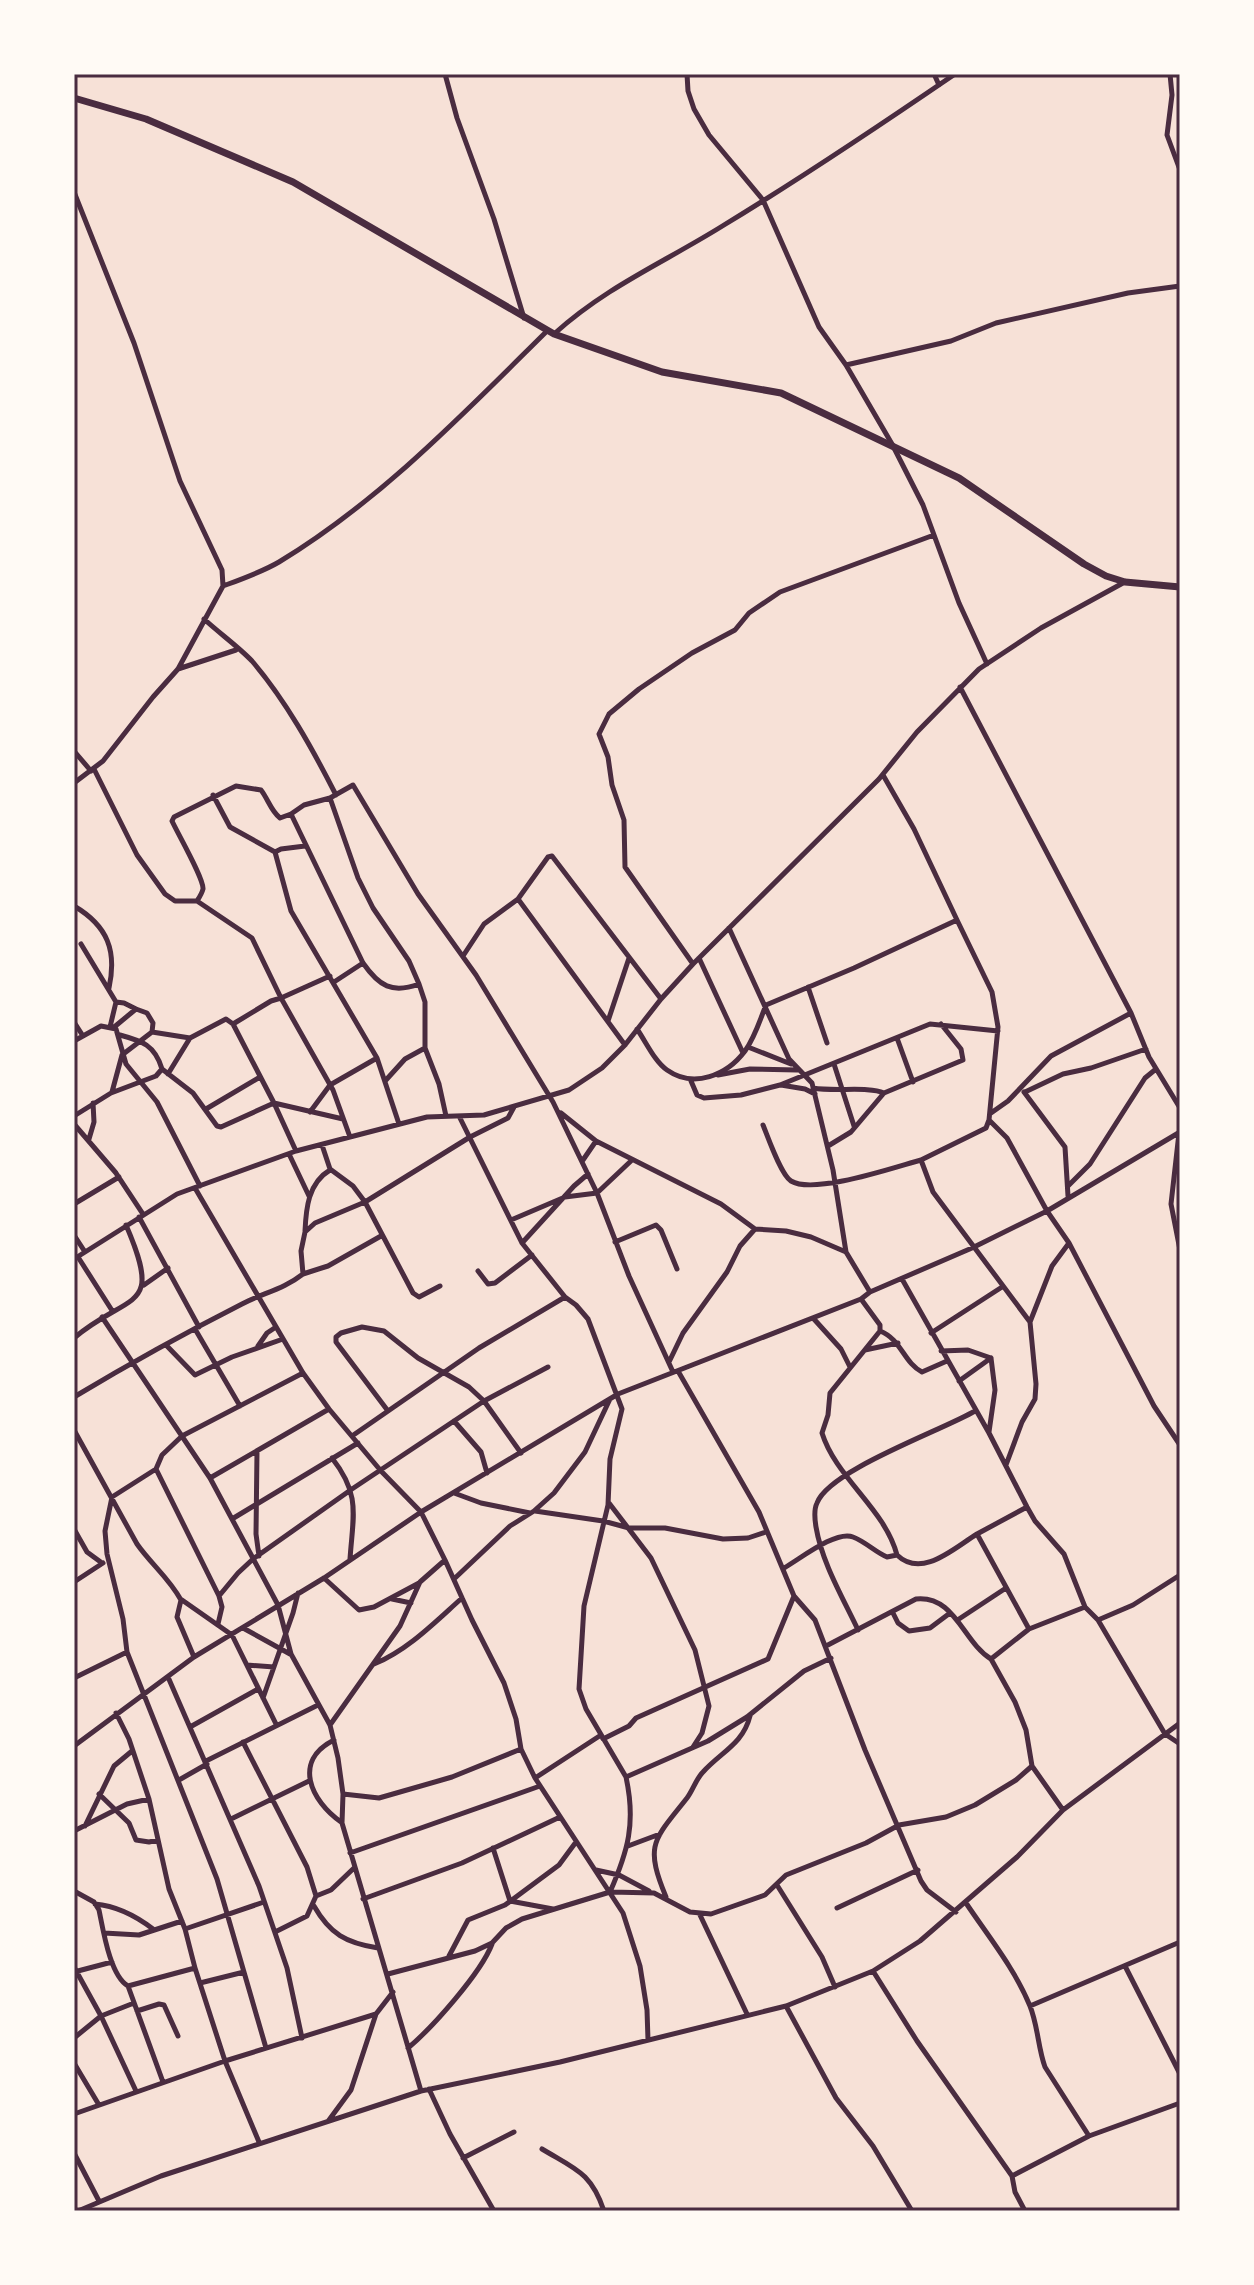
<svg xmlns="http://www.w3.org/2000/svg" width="1254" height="2285" font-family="'Source Sans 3',sans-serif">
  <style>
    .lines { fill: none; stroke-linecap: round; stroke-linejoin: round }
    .minor { stroke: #4a2c40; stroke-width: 5 }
    .tertiary { stroke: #4a2c40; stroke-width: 7 }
    .neatline { fill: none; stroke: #4a2c40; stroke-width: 3 }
  </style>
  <rect width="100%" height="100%" fill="#f7e1d7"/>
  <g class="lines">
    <path class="minor" d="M445 74 457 118 494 219 524 318
      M687 74 688 91 694 109 709 135 763 200 819 327 846 365 892 444 923 505 959 603 987 664
      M934 74 939 85
      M1170 74 1172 95 1167 135 1180 170
      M74 192 134 343 180 481 222 570 223 586 178 669 153 697 103 761 74 783
      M554 334C607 286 665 262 724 225 803 177 879 126 955 74
      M846 365 951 341 996 323 1128 293 1180 286
      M223 586C242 579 262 572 279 562 380 501 464 413 547 331
      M204 619C218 632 240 648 252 661 286 701 312 748 336 795
      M178 669 236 650
      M960 687 1131 1013 1149 1057 1180 1108
      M74 751 91 771
      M94 769 137 855 165 894 175 901H197L252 938 281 998 330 976
      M883 775 914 829 957 920
      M213 795 230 827 275 852
      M330 798 353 785 418 894 476 975 553 1102 597 1193 629 1276 673 1372
      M305 846 281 849 275 852 291 911 377 1058 399 1124
      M518 899 625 1045
      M197 901C199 898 202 893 203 889 204 879 178 834 172 821L174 817 236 786 261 790C268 799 271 811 280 818L291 814
      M74 906C108 926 117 951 109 988
      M729 928 789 1059 812 1083 833 1170 846 1252 870 1292
      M81 944 116 1002 110 1027
      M463 956 484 924 518 899 548 857 552 856 661 999
      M699 958 743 1053
      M693 964 625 867 624 820 612 785 608 757 599 734 609 714 639 689 692 653 735 630 749 613 780 592 934 535
      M334 982 363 963
      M419 984C392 994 379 986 363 963L291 814 304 805 330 798 358 878 373 908 409 961 419 984 425 1002V1048L439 1084 446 1116
      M808 987 827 1043
      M116 1002 124 1003 136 1009
      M608 1021 629 958
      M74 1022 83 1036
      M233 1024 271 1001 281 998 333 1090 350 1137
      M637 1029C646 1042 655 1062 667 1070 694 1089 727 1075 745 1051 755 1037 760 1020 766 1005L854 968 957 920 992 992 998 1027 989 1120 986 1128 921 1160 933 1192 1030 1322
      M152 1032 190 1038
      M897 1038 913 1082
      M74 1041 101 1026 116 1029 126 1064 157 1102 200 1186
      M748 1047 791 1064
      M834 1064 854 1126
      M162 1069 193 1093 217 1126 221 1127 274 1103 296 1151
      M168 1074 190 1038 226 1019 233 1024 274 1103 343 1119
      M718 1075 750 1069 797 1070
      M386 1080 405 1059 425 1048
      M691 1081 697 1095 704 1098 741 1095 780 1085 930 1024 998 1031
      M781 1085 805 1089 815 1094
      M813 1088C835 1092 868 1086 884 1093
      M112 1092 122 1055 152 1032 153 1023 147 1013 136 1009 113 1028
      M1024 1092 1065 1147 1068 1196
      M1025 1092 1063 1074 1091 1068 1146 1049
      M206 1109 260 1077
      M310 1112 330 1085 377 1058
      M561 1113 596 1141 721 1204 755 1229 786 1231 811 1237 846 1252
      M991 1113 1008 1101 1051 1056 1131 1013
      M74 1116 111 1093 156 1076 162 1069C155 1045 142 1041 120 1035
      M459 1116 522 1243 565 1297 576 1305 588 1319 622 1409 610 1459 608 1505 584 1606 579 1689 586 1709 626 1777
      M989 1120 1007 1138 1047 1211 1069 1243 1052 1266 1030 1322 1036 1384 1035 1399 1022 1422 1006 1465
      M74 1124 116 1173 143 1214
      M763 1125C768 1137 781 1175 791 1181 814 1195 895 1167 921 1160
      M1179 1133 1171 1204 1180 1250
      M89 1139 94 1122 93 1103
      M322 1145 330 1169 353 1186 365 1202 413 1293 419 1297 440 1286
      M828 1146 851 1132 884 1093 963 1060 961 1049 941 1024
      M289 1154 309 1196
      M583 1160 596 1141
      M1068 1186 1090 1164 1145 1078 1156 1069
      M195 1188 303 1373 329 1409 381 1471 421 1512 445 1560 420 1582 400 1626 330 1725
      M74 1204 119 1177
      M139 1217 199 1327
      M511 1220 565 1197 597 1193 632 1160
      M305 1231C306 1209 308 1183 330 1170
      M74 1235 85 1252
      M615 1242 656 1225 661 1230 677 1269
      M522 1243 574 1186 588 1174
      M1069 1243 1154 1406 1180 1445
      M78 1257 113 1312
      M74 1259 177 1194 296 1151 427 1117 484 1115 569 1090 602 1068 625 1045 661 999 693 964 879 779 917 732 979 669 1041 628 1123 583
      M478 1271 488 1284 495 1283 532 1255
      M303 1274 328 1266 381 1236
      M902 1279 989 1433 1027 1507 1035 1521 1064 1554 1085 1607 1098 1620 1165 1734 1180 1744
      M144 1285 168 1268
      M102 1317 210 1478 278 1605 291 1654 330 1725 338 1758 343 1794 342 1823 421 2091
      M813 1318 841 1349 850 1367
      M195 1329 240 1406
      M880 1331C901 1339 904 1363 922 1372L947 1361
      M931 1333 1002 1287
      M74 1338C130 1291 164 1313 126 1225
      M166 1345 195 1375 232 1357 283 1339
      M258 1346 267 1333 276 1327
      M865 1350 898 1343
      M941 1351 968 1350 991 1358 995 1390 989 1432
      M669 1362 683 1333 727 1272 740 1246 755 1229
      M678 1371 759 1512 794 1596 815 1620 865 1750 921 1881 927 1890 956 1912
      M959 1381 991 1358
      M74 1397C129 1364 185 1333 242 1304 263 1293 284 1289 303 1274L301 1251 305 1232 315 1223 365 1202 470 1137 508 1118 514 1107
      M388 1411 336 1342V1337L341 1333 362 1327 384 1331 418 1358 469 1387 484 1401 521 1453
      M454 1421 481 1452 487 1473
      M74 1430 137 1544C151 1564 169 1578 181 1600L177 1617 194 1657
      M352 1436 479 1348 565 1297
      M257 1451 256 1534 259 1556
      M332 1458C361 1495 353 1515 350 1559
      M156 1469 219 1596 222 1607 218 1624
      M210 1478 329 1409
      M454 1493 481 1503 530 1513
      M609 1503 651 1558 695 1650 709 1706 702 1733 693 1747
      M1027 1507 977 1534 1029 1629
      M535 1511 603 1521 629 1528H665L723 1539 748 1538 766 1532
      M232 1519 358 1443
      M74 1529 87 1552 102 1563
      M897 1555C922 1579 954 1548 977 1534
      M445 1560 472 1620 504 1683 516 1719 521 1749 535 1778 623 1913 640 1966 647 2010 648 2040
      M784 1568C800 1559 836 1530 853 1537 866 1542 875 1552 887 1557L897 1555C885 1509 836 1478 822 1433L828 1415 830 1393 880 1331V1325L861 1299
      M324 1578 359 1610 374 1607 419 1583
      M454 1579 510 1526 534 1511 554 1493 585 1452 610 1399
      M74 1582 103 1563
      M219 1596 238 1573 253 1559 352 1489 484 1401 548 1367
      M392 1599 411 1603
      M182 1600 232 1635 276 1724
      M893 1613 898 1623 909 1631 930 1628 950 1613
      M959 1619 1006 1588
      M1098 1620 1133 1605 1180 1575
      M243 1628 290 1654
      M858 1630C843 1598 822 1563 816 1527 815 1521 814 1509 817 1503 829 1470 943 1430 975 1411
      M826 1646 916 1599C955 1595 963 1642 991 1659L1029 1629 1085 1607
      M991 1659 1015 1702 1026 1730 1032 1766 1063 1810
      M374 1664C408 1650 435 1622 462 1598
      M247 1665 274 1667
      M168 1677 259 1886 287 1968 302 2038
      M74 1678 127 1652
      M263 1698 293 1613 298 1593
      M116 1713 129 1739 149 1799 169 1889 185 1929 195 1968 225 2061 259 2142
      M190 1727 258 1689
      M603 1739 629 1726 636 1718 768 1659 794 1596
      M334 1740C292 1761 311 1801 341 1822
      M243 1742 307 1867 316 1896 307 1916 275 1932
      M74 1746 194 1657 324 1578 421 1512 618 1394 861 1299 870 1292 972 1248 1047 1211 1180 1132
      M206 1761 318 1705
      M535 1778 601 1735
      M179 1780 207 1764
      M99 1794 129 1823 136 1840 149 1842 158 1840
      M343 1794 379 1798 452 1777 521 1749
      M231 1819 309 1781
      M85 1826 114 1766 132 1751
      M74 1831 127 1804 149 1799
      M628 1846 660 1834
      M493 1848 510 1901 553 1909
      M350 1853 540 1786
      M596 1870 619 1875 649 1891
      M777 1885 822 1957 835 1987
      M74 1891 94 1902 99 1910C103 1929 110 1976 128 1986L195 1968
      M611 1892 654 1893 690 1912 711 1914 765 1895 786 1875 866 1843 899 1825 946 1817 975 1805 1016 1780 1032 1766
      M316 1896 331 1890 354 1868
      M666 1897C644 1844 654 1840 687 1798 693 1790 696 1779 703 1772 721 1752 743 1744 750 1716
      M363 1899 462 1863 560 1817
      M966 1903C988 1936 1015 1969 1030 2006 1038 2026 1038 2048 1045 2067L1089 2136
      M95 1904C117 1906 136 1916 153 1929
      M314 1906C330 1934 346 1943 378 1948
      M837 1908 918 1870
      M700 1915 747 2014
      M185 1929 264 1902
      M104 1933 139 1935 182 1921
      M449 1956 468 1920 505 1905 559 1865 576 1842
      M1125 1966 1180 2074
      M74 1967 101 2016 74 2038
      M873 1971 917 2041 1012 2176 1015 2192 1025 2211
      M74 1972 112 1962
      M388 1974 475 1951 492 1943 506 1928 522 1919 610 1892C628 1851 636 1823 626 1777L708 1741 747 1717 804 1671 831 1658
      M200 1983 244 1972
      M128 1986 163 2082
      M134 2003 101 2016 136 2091
      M786 2006 836 2098 873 2146 912 2211
      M1030 2006 1180 1942
      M137 2011 159 2004 164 2005 178 2036
      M266 2048 217 1879 127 1652 123 1619 107 1554 105 1531 112 1497 156 1469 162 1455 182 1436 303 1373
      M408 2048C432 2028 481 1973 492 1944
      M74 2063 99 2105
      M429 2089 450 2134 494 2211
      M74 2114 225 2061 376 2014 393 1992
      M329 2120 351 2090 376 2014
      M542 2149C575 2169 591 2172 604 2211
      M74 2153 99 2201
      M463 2158 514 2132
      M1012 2176 1089 2136 1180 2103
      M78 2211 161 2176 421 2091 560 2062 786 2006 873 1971 920 1941 1017 1857 1063 1810 1180 1723"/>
    <path class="tertiary" d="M74 98 146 119 293 182 554 334 662 372 781 393 959 478 1084 564 1106 576 1125 582 1180 587"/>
  </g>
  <rect width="1254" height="2285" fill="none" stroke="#fffaf5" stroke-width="152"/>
  <rect x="76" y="76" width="1102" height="2133" class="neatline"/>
</svg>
